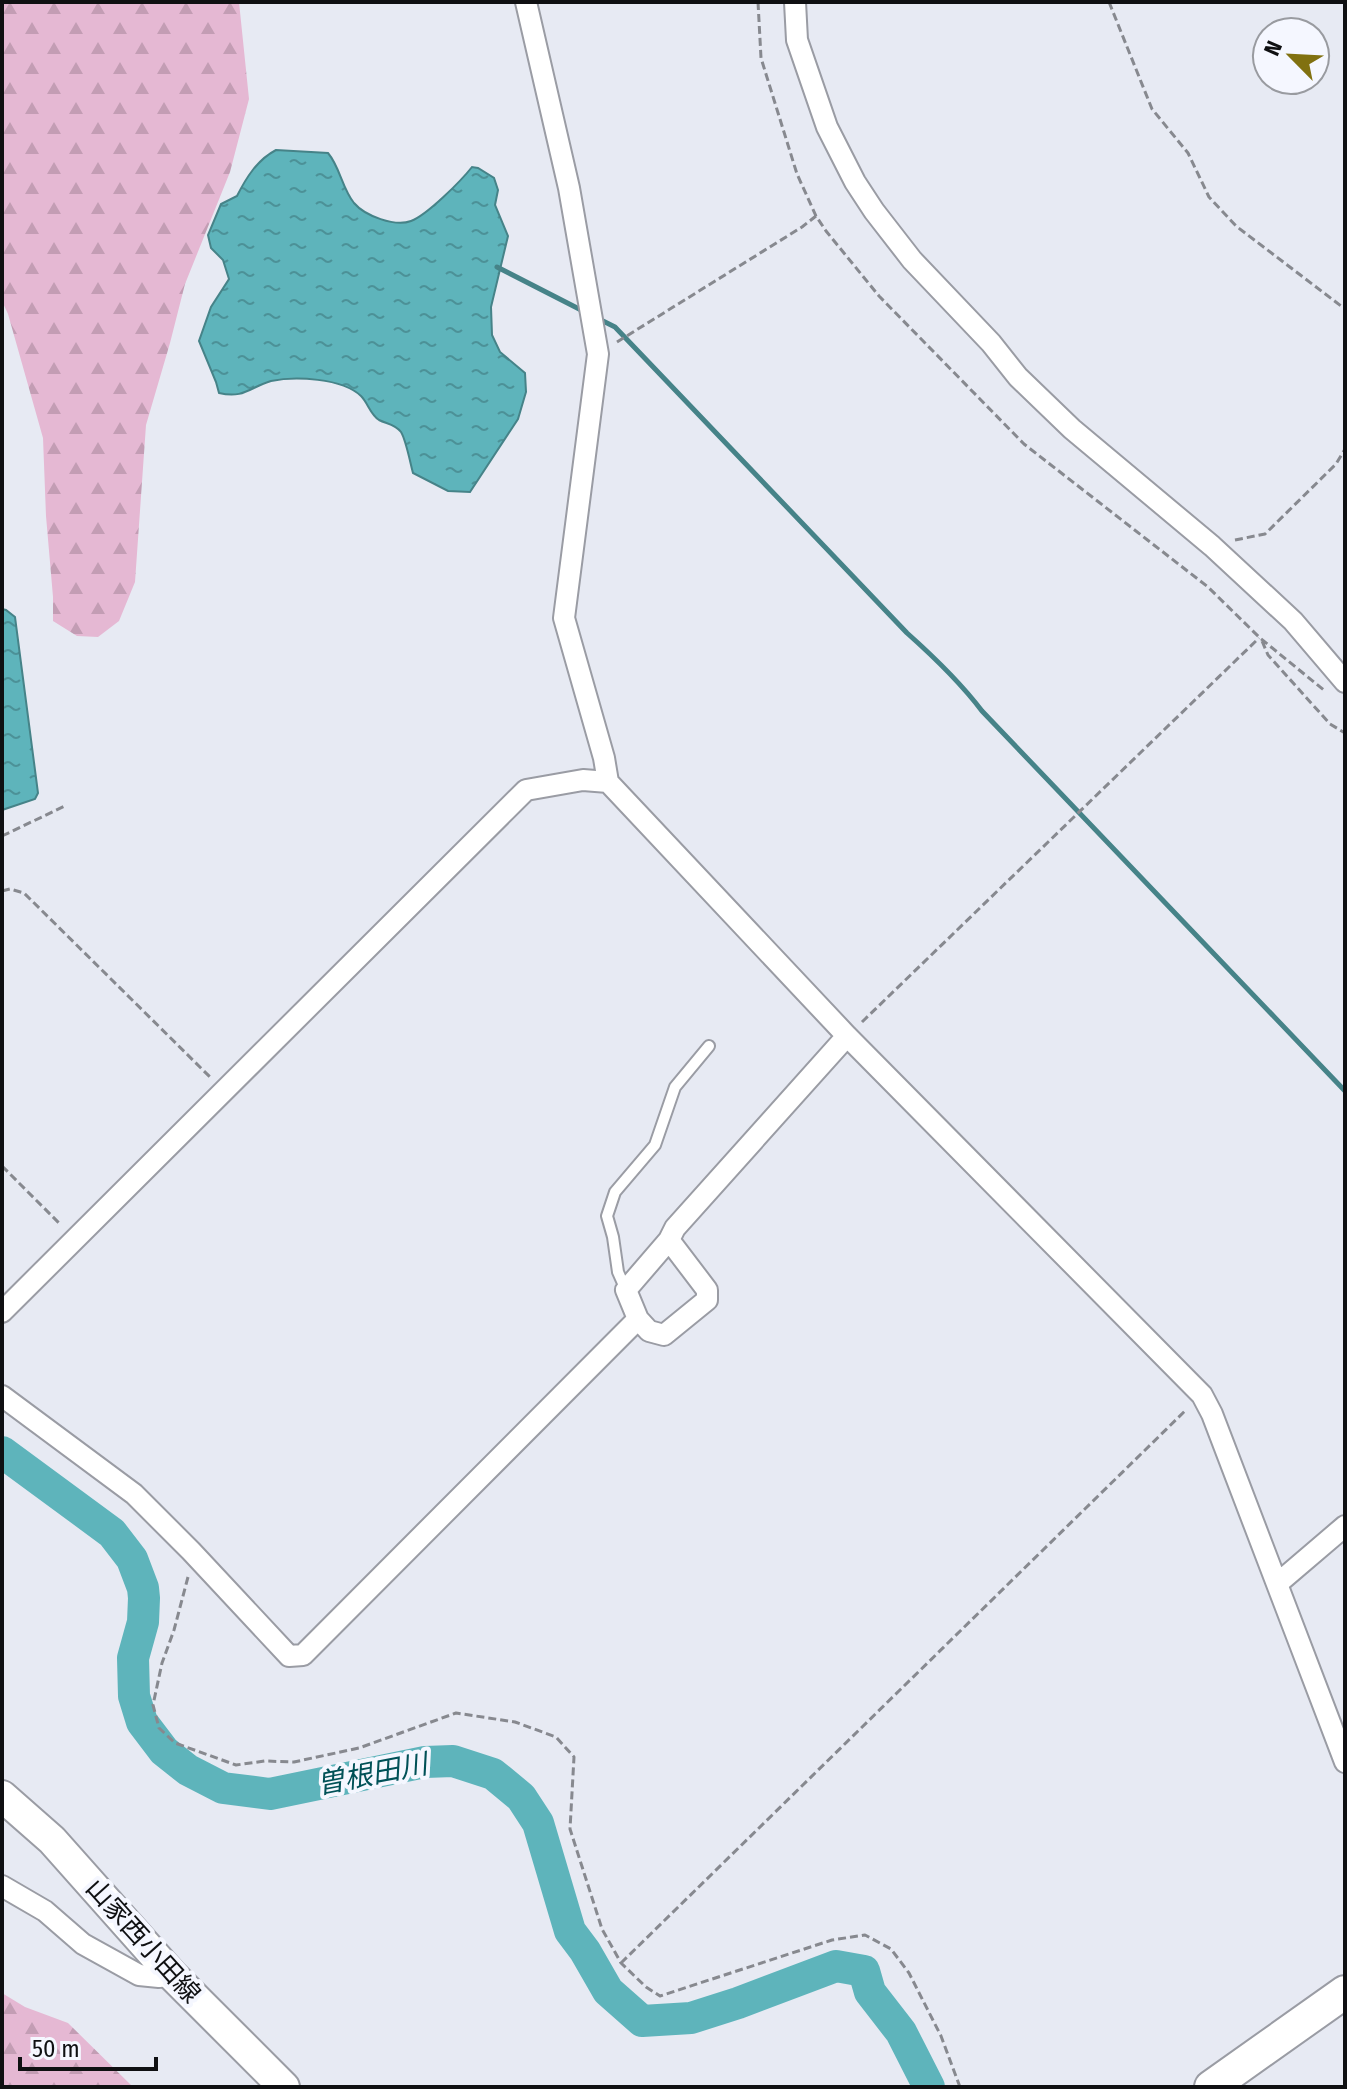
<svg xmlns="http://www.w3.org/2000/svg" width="1347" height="2089" font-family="'Fira Sans Condensed','Noto Sans JP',sans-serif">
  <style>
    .forest { fill: url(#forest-firs) }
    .water { fill: url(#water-ripples); stroke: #468388; stroke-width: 2 }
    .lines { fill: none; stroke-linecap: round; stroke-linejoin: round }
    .stream { stroke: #468388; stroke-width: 5 }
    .river { stroke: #5eb4bb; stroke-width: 32 }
    .lane-casing { stroke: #9a9ca4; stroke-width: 14 }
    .street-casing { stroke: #9a9ca4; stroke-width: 24 }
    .secondary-casing { stroke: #9a9ca4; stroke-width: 34 }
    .primary-casing { stroke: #9a9ca4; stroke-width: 36 }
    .path { stroke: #87898f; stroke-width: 3; stroke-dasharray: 8 4; stroke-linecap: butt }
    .lane { stroke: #fff; stroke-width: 10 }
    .street { stroke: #fff; stroke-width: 20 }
    .secondary { stroke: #fff; stroke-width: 30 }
    .primary { stroke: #fff; stroke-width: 32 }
    .labels { text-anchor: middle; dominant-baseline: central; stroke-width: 8; stroke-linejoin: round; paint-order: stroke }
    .street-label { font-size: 26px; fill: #0f1012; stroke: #f5f7ff }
    .water-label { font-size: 28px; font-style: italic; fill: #005157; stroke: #f5f7ff }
  </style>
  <defs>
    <pattern id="forest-firs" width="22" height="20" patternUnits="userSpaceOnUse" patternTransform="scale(2)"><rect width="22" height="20" fill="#e5b8d3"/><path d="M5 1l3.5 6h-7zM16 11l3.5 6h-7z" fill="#c39db4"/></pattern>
    <pattern id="water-ripples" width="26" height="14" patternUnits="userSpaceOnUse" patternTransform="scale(2)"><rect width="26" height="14" fill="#5eb4bb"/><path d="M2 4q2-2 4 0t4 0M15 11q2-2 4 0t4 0" fill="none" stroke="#4c9197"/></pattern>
  </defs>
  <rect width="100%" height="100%" fill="#e7eaf3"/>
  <path class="forest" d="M2 2H239L249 99 230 172 185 284 170 343 146 425 135 582 119 621 98 637 77 636 53 621V597L46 516 43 438 8 314 2 301Z
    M2 1993 25 2007 68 2023 133 2087H2Z"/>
  <path class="water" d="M276 150 328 153C340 167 342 188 354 203 365 216 395 227 411 221 427 215 461 181 472 167L478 168 494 178 498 190 495 205 508 236 491 307 492 335 500 352 525 373 526 392 518 419 470 492 448 491 413 473C410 462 406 440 401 432 395 424 387 424 379 420 370 414 368 403 361 396 342 378 295 376 271 381 250 387 244 399 219 393L216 382 199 341 211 307 229 279 223 260 211 248 208 235 221 204 237 196C246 178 257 160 276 150Z
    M2 609 6 610 15 617 38 793 35 799 2 810Z"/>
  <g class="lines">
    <path class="stream" d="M497 267 585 312
      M597 318 615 327 907 633C934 657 960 682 982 711L1345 1091"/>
    <path class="river" d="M2 1452 112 1533 132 1559 143 1588 144 1598 143 1622 133 1658 134 1696 142 1722 164 1751 188 1770 223 1788 270 1794 425 1762 453 1761 493 1774 521 1797 538 1823 570 1931 585 1951 608 1991 642 2021 691 2018 738 2003 836 1966 864 1971 870 1992 901 2032 929 2087"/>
    <defs>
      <path id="lane" d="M626 1290 618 1272 613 1237 607 1216 615 1192 655 1145 675 1087 709 1046"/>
      <path id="street" d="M526 2 569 188 598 354 564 618 604 758 608 782 847 1036 1202 1395 1212 1414 1345 1762
        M795 2 797 40 827 127 855 182 874 211 912 260 991 343 1018 377 1072 429 1212 546 1293 621 1345 682
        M2 1312 526 790 583 780 608 782
        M638 1319 626 1290 669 1240
        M2 1396 134 1494 191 1551 289 1656 303 1655 638 1319 649 1331 664 1335 707 1300V1290L669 1240 675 1228 847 1036
        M1277 1584 1345 1526
        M2 1886 45 1911 83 1944 139 1975 159 1977 172 1975"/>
      <path id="secondary" d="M2 1796 52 1840 172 1975 284 2087"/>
      <path id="primary" d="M1211 2087 1345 1992"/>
    </defs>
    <use href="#lane" class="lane-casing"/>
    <use href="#street" class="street-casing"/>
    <use href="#secondary" class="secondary-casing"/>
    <use href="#primary" class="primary-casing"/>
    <path class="path" d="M758 2 761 58 797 174 816 216 826 231 879 296 1024 444 1208 587 1260 638 1325 691
      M1109 2 1152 109 1188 153 1209 197 1236 226 1345 309
      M617 342 802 227 816 216
      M1235 540 1265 534 1336 464 1345 449
      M1262 641 1268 655 1330 724 1345 733
      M2 836 67 805
      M2 891 10 889 24 893 210 1077
      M862 1022 1259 638
      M2 1166 61 1225
      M188 1577 174 1630 162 1663 153 1705 159 1728 175 1743 236 1765 265 1761 294 1762 359 1748 456 1713 515 1722 556 1737 574 1757 570 1829 602 1929 621 1963 646 1987 660 1996 832 1940 865 1935 891 1949 909 1973 941 2036 960 2087
      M621 1963 1187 1409"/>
    <use href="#lane" class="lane"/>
    <use href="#street" class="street"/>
    <use href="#secondary" class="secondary"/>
    <use href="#primary" class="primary"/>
  </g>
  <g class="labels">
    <g class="street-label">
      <text transform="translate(143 1941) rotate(48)">山家西小田線</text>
    </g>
    <g class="water-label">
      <text transform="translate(372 1774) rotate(-11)">曽根田川</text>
    </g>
  </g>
  <rect width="1347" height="2089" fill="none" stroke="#0f1012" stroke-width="8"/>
  <g transform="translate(1291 56) rotate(294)"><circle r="38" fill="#f5f7ff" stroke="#999ba0" stroke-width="2"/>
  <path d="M0-6L14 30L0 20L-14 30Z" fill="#817110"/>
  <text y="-12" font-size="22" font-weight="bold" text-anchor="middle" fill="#0f1012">N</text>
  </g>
  <path d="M20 2057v12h136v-12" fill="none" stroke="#0f1012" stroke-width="4"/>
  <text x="32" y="2057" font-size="24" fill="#0f1012" stroke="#f5f7ff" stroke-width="6" paint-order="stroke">50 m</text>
</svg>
